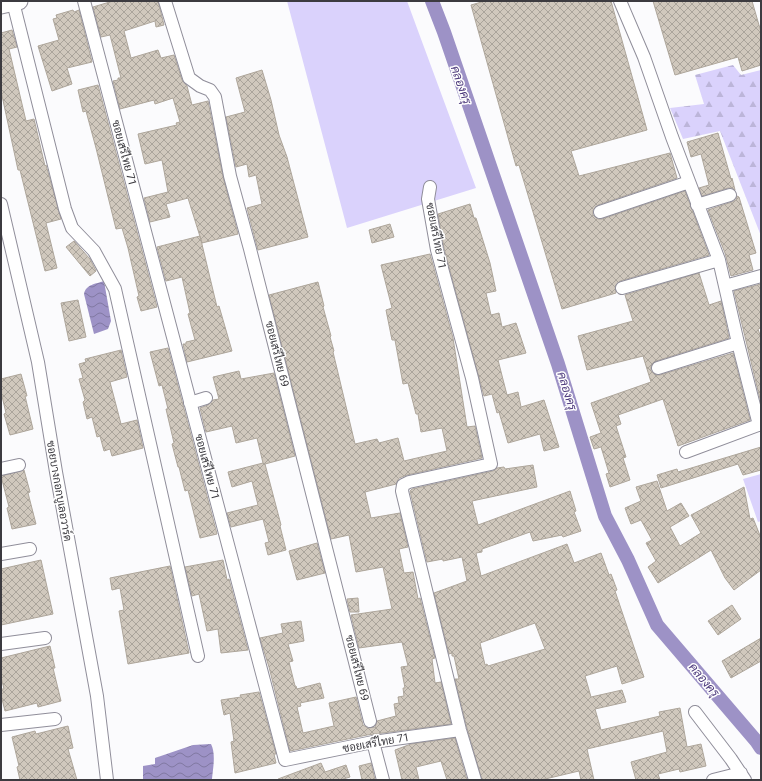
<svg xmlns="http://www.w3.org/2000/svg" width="762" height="781" font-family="Roboto,Sarabun,sans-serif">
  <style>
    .grass { fill: #dad2fc }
    .forest { fill: url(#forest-firs) }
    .water { fill: url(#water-waves) }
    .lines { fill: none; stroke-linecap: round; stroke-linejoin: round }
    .canal { stroke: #9d92c6; stroke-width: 14 }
    .building { fill: url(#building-cross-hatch); stroke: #aea69b; fill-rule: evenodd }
    .street-casing { stroke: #908e9a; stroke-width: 14 }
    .secondary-casing { stroke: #908e9a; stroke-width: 19 }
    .street { stroke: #fff; stroke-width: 12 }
    .secondary { stroke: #fff; stroke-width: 17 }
    .labels { text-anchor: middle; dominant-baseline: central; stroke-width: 3; stroke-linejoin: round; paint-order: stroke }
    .street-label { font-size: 11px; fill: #3c3b40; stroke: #fff }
    .water-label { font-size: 12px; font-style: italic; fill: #4d3a7c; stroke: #fff }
  </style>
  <defs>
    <pattern id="forest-firs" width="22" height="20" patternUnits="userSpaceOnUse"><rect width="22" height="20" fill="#dad2fc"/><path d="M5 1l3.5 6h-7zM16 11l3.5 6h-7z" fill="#bcb5d9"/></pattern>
    <pattern id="water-waves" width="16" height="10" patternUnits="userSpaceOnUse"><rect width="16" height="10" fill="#9d92c6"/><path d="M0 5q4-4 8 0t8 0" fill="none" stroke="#8178a2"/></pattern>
    <pattern id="building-cross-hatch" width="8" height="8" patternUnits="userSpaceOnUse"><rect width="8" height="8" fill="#d0c8bd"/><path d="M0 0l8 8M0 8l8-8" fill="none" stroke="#aaa49b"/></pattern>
  </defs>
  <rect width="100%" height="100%" fill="#fbfbfd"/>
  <path class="grass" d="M287 1H407L476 188 347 228Z
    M761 474V521L758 522 743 479Z"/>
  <path class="forest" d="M733 65 741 75 761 70V236L720 131 683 139 670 108 704 104 695 75Z"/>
  <path class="water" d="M104 281 111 321 108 329 94 334 84 294C86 284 96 284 104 281Z
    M211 744C216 754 213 768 212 779L210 780H143V766L155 764V758L193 745Z"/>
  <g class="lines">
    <path class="canal" d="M432 1 444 32 558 364 605 516 628 560 657 625 757 742 761 748"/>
  </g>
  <path class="building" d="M113 1H158L164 25 156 27 155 21 124 31 131 58 158 50 161 58 174 55 182 80 187 86 192 105 208 101 223 177 238 234 202 243 188 198 166 204 170 217 150 222 144 198 168 192 162 160 145 164 138 134 177 125 176 123 180 122 173 98 155 104 154 100 120 109 113 81 118 80V78H121L110 35 101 37 93 7Z
    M485 1H611L647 130 571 151 579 176 670 153 677 178 598 205 593 210V215L598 219H602L685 191 709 255 620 281 615 286 616 293 562 309 519 165 516 166 471 5Z
    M653 1H752L761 32V65L742 71 738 57 675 75Z
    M73 10 74 12 79 10 92 62 67 68 72 84 52 91 38 46 59 40 53 19 57 18 56 15Z
    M12 30 17 47 9 49 26 121 34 119 45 166 46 165 61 219 46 223 57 268 45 271 20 170H18L1 91V33Z
    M262 70 271 100 279 135 287 157 308 237 258 250 247 208 262 204 256 175 249 177 247 164 236 167 226 117 245 112 236 78Z
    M98 85 157 307 141 311 137 297 139 296 128 248 122 228 116 229 96 148 86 111 83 112 78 90Z
    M718 133 731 179 732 178 735 190 732 188H728L702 196 699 188 709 185 701 154 691 157 687 142Z
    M737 196 739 197 756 253 749 255 753 270 731 276 725 253 708 210 732 202 736 200Z
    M470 204 474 218H476L490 263 496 291 486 293 491 315 499 313 502 327 516 323 526 353 498 360 507 395 518 392 521 407 544 400 559 447 544 451 540 434 508 443 499 412 497 413 492 394 484 396 444 248 438 214Z
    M390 224 394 237 372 243 369 230Z
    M200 236 217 307 219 306 232 351 187 362 183 344H186V342L195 340 188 314 190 313 182 277 166 281 157 247Z
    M74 241 90 259 96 271 90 276 66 247Z
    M430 254 453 338 467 427 475 426 482 458 407 475 399 478 396 484 365 492 371 518 400 513 408 547 399 549 404 573 413 572 418 599 420 598 435 658 432 659 435 683 441 682 451 724 367 735 290 751 269 667 260 638 283 633 281 624 301 621 304 641 288 644 293 661 289 662 295 686H296L297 689 320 683 324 698 300 703 301 706 297 707 303 733 334 726 329 703 356 697 363 725 368 728 375 727 377 721 396 716 394 704 399 703 398 697 404 696 403 688H405L401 667 408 666 402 642 359 648 351 615 392 609 383 567 356 572 349 535 331 539 269 295 318 282 324 306 323 307 331 336 330 337 334 351 333 352 355 444 377 439 379 443 398 438 404 461 447 451 442 428 421 432 418 414H416L408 383 403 384 395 340H392L386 310 392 308 381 265Z
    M699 273 709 305 721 301 729 338 656 361 651 366V371L656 375H660L733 353 750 420 678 446 663 399 618 415 621 424 616 426 626 457 623 458 630 480 610 487 606 474 609 473 601 447 594 449 590 437 601 433 591 403 651 382 643 356 587 370 578 336 633 321 625 295Z
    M761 284V328L758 329 761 338V403L734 291Z
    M78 300 86 337 69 341 61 303Z
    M168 348 217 534 200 538 188 490 185 491 179 467H178L172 444 174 443 166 409H168L162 385 159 386 150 352Z
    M121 350 127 377 110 382 121 424 137 420 143 448 112 456 110 449 104 451 100 436 97 437 92 417 87 419 83 402 85 400 79 379 83 378 79 364 86 362 85 359Z
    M239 371 241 379 274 373 295 456 265 464 281 525 280 526 286 550 268 555 265 543 269 542 263 519 231 527 227 513 258 505 252 481 232 487 228 472 263 463 257 438 236 443 232 426 206 432 200 408 208 405 213 400 219 399 213 377Z
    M21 374 27 396H25L33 429 10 435 4 414 6 413 1 392V379Z
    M761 447V470L743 475 738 464 661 488 657 475 677 469 678 472Z
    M533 465 537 487 472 501 478 525 570 491 576 511 574 512 581 531 563 537 562 535 533 541 530 532 482 549V552L476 553 481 576 567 544 574 563 601 553 609 575 611 574 617 590 615 591 644 677 622 684 617 666 585 676 591 697 622 690 626 702 595 709 601 730 660 716 659 712 680 708 687 747 701 744 706 766 680 772 679 769 658 774 660 780H636L631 762 667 752 663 731 587 749 594 780H581L579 771 541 780H482L467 728 455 679H459L454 656H452V653L449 654 434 593 467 581 462 557 443 561V559L427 562 410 491 412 489 493 471 497 468 504 467 505 469ZM535 623 545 649 488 666 487 664 485 665 480 643Z
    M24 470 30 492 28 493 36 524 12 529 7 508 9 507 1 476Z
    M657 481 667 511 681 503 689 516 670 527 680 546 701 533 691 515 744 487 750 519 753 518 761 538V570L734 590 725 578 711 550 658 583 648 567 656 561 646 543 652 540 641 520 631 524 625 508 641 501 636 487Z
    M317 543 325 573 297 580 289 551Z
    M41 560 53 614 1 625V569Z
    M223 560 227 580 229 579 248 650 221 653 218 629 207 631 199 594 192 596 185 567Z
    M170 566 189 653 128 664 119 611 124 610 120 588 112 590 110 578Z
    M358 598 359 612H350L347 599Z
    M732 605 741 619 718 635 708 621Z
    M761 638V661L731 678 722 661Z
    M50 646 55 668H53L61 701 38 707 37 703 5 711 1 695V689H4L1 677V658Z
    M259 692 276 754H274L276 763 235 773 231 742 234 741 230 713 224 715 221 700 241 697 240 695Z
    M68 726 73 748 68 749 77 780H20L17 767 19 766 12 737 35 731 36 734Z
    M455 738 467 780H447L441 761 416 767 419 780H402L395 750 411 744Z
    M321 763 325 772 346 765 350 777 340 780H278V779Z
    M371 763 375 780H362L359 766Z"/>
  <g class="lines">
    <defs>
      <path id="street" d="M84 1 285 760 373 742 460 730
        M165 1 189 78 200 86 210 90 215 97 230 176 250 249 370 721
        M620 1 644 57 672 137 719 260 738 343 759 425
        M13 2 65 209 72 228 94 251 115 289 198 656
        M430 187 428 199 437 250 472 378 491 464 409 482 403 485 402 491 460 730 475 780
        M1 204 38 362 56 472 97 696 107 780
        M697 205 730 195
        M600 212 689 182
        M725 286 761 276
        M622 288 719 260
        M658 368 738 343
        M190 403 206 398
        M686 452 761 424
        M1 469 19 465
        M1 554 30 549
        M1 644 45 638
        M695 712 731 759 745 780
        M1 725 55 719
        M373 742 383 780
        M713 780 741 773"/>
      <path id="secondary" d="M1 5 19 1"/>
    </defs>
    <use href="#street" class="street-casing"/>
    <use href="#secondary" class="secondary-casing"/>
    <use href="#street" class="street"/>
    <use href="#secondary" class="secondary"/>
  </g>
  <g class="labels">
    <g class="street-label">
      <text transform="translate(124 153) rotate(75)">ซอยเสรีไทย 71</text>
      <text transform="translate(436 236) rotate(79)">ซอยเสรีไทย 71</text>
      <text transform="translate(277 354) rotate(76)">ซอยเสรีไทย 69</text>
      <text transform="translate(207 467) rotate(75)">ซอยเสรีไทย 71</text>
      <text transform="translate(59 491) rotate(80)">ซอยบางกอกบูเลอวาร์ด</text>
      <text transform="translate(357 668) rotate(76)">ซอยเสรีไทย 69</text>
      <text transform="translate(376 743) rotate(-10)">ซอยเสรีไทย 71</text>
    </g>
    <g class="water-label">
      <text transform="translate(461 85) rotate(71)">คลองครุ</text>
      <text transform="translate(567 391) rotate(73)">คลองครุ</text>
      <text transform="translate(704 680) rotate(50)">คลองครุ</text>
    </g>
  </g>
  <rect width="762" height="781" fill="none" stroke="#3c3b40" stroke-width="4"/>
</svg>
